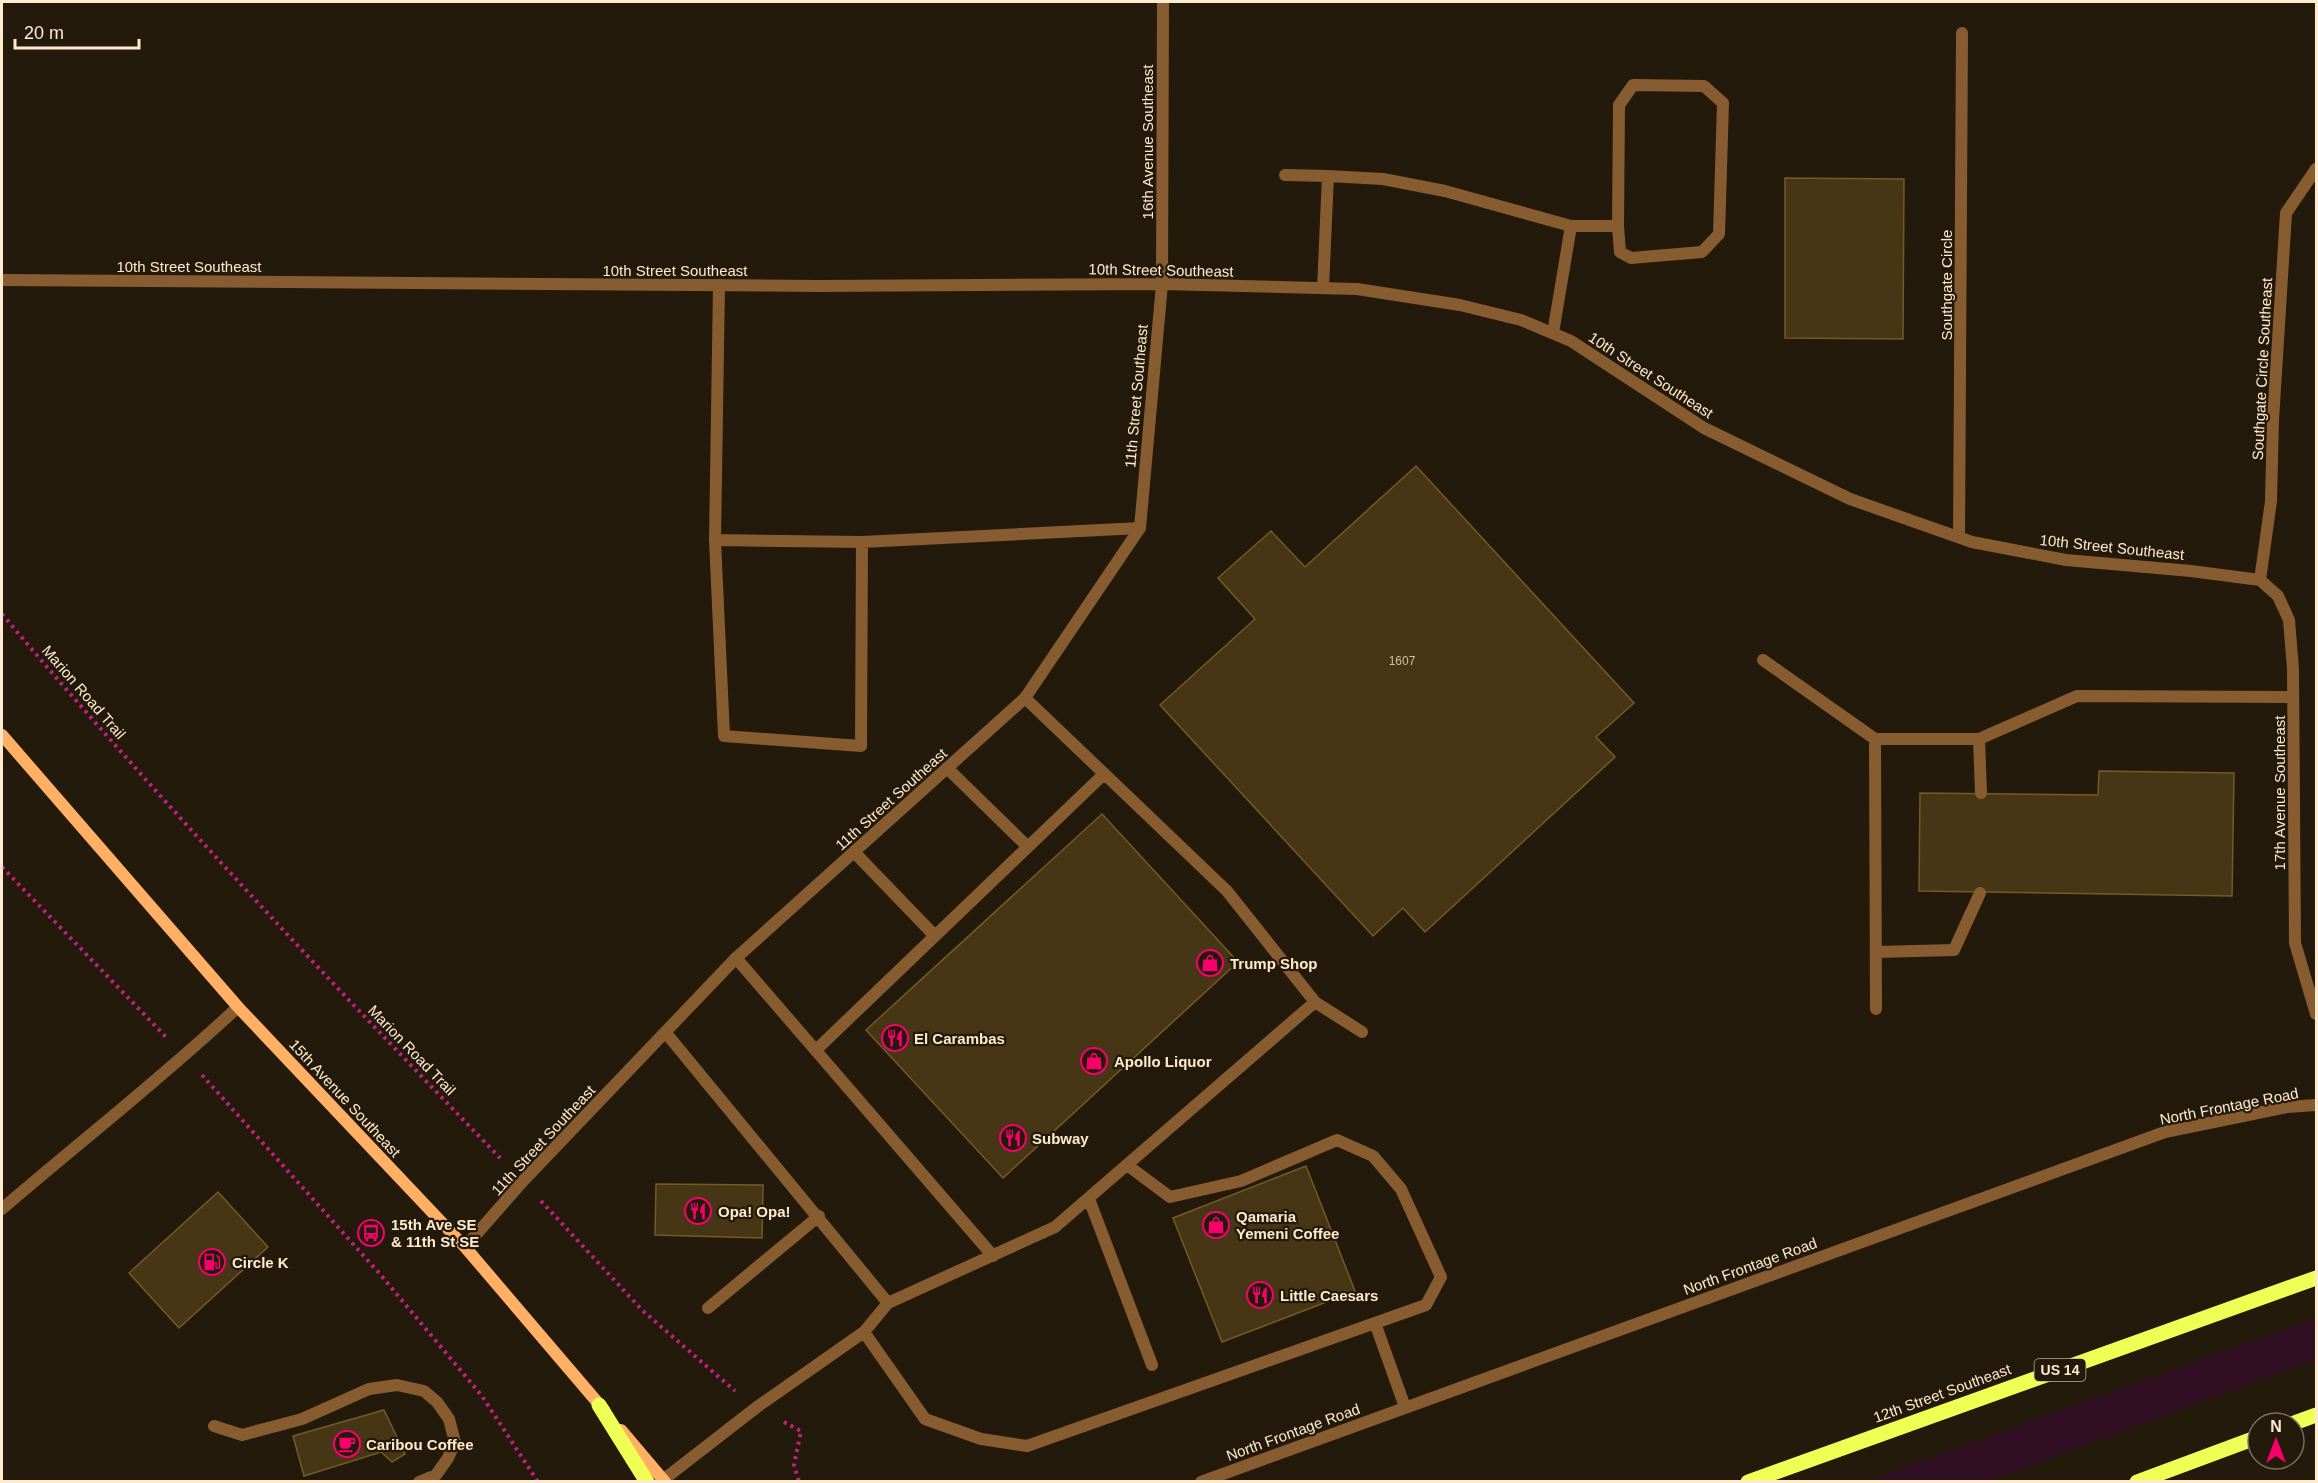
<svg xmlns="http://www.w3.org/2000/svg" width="2318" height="1483" font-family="Arial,sans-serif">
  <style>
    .green { fill: #2e0e20 }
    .building { fill: #463615; stroke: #755a25; stroke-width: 1.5 }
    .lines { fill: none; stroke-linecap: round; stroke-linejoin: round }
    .path { stroke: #c02180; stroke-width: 4; stroke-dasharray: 3 4.5; stroke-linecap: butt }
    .lane { stroke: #885c31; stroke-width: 12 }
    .street { stroke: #885c31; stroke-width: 12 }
    .secondary { stroke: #ffb064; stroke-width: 12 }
    .primary { stroke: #f0ff54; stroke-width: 15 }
    .labels { text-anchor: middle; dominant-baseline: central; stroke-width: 4.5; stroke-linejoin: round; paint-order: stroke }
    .number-label { font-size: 12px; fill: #d1bd9f }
    .shield { fill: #231a0b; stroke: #bdac93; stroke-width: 1.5 }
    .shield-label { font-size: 14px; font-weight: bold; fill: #ffeacd }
    .street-label { font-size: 15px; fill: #ffeacd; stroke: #231a0b }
    .poi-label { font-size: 15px; font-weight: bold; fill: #ffeacd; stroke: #231a0b; text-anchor: start }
  </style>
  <rect width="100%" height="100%" fill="#231a0b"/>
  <path class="green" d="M2316 1318V1359L1988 1481H1866Z"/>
  <path class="building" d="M1785 178 1904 179 1903 339 1785 338Z
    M1416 466 1634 703 1596 737 1615 757 1425 932 1403 908 1373 936 1160 705 1255 619 1218 578 1271 531 1305 567Z
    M2099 771 2234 773 2232 896 1919 891 1920 793 2098 795Z
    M1102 814 1238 962 1003 1178 866 1030Z
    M1306 1166 1355 1291 1222 1342 1173 1218Z
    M656 1184 763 1185 762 1238 655 1235Z
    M218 1192 268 1247 179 1328 129 1273Z
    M384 1410 405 1454 392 1462 381 1452 304 1476 293 1436Z"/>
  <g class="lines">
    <path class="path" d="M2 614C161 803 331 983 503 1161
      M2 867 166 1037
      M202 1075 379 1273 482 1396 538 1482
      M541 1201 642 1310 735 1391
      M784 1422 801 1431 794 1465 799 1482"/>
    <path class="lane" d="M1285 175 1328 176
      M1571 226H1618L1619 105 1633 85 1704 86 1723 103 1719 234 1702 252 1631 258 1620 252 1618 226
      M719 285 715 540 724 736 861 746 862 542
      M1323 288 1328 176 1383 179 1445 191 1571 226 1553 333
      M715 540 862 542 1140 528
      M1763 660 1875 739H1979L2077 696 2293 697
      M1025 698 1227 891 1315 1002 1362 1032
      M1875 739 1876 1009
      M1979 739 1981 793
      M947 768 1028 847
      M854 852 935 936
      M1876 952 1954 950 1980 893
      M736 958 993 1256
      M666 1033 888 1303
      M816 1050 1104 774
      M1089 1199 1152 1365
      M2 1209C80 1142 162 1078 238 1007
      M708 1308 819 1216
      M1375 1323 1405 1407
      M864 1332 925 1419 981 1439 1027 1446 1426 1305 1441 1277 1401 1189 1373 1156 1337 1140 1241 1181 1170 1197 1127 1165
      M214 1426 242 1435 302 1419 369 1389 397 1385 424 1391 437 1402 449 1419 455 1442 448 1458 436 1475 419 1482
      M663 1480 757 1407 864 1332 888 1303 1055 1227 1315 1002"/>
    <path class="street" d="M2 280 818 286 1162 284 1357 289 1460 305 1521 320 1571 341 1704 428 1850 499 1972 542 2066 560 2191 571 2260 580
      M1959 537 1962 33
      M2260 580 2278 596 2289 620 2293 669 2295 943 2316 1014
      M2260 580 2271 501 2273 420 2286 213 2316 169
      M465 1247 523 1181 736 958 1025 698 1140 528 1162 284 1163 2
      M1201 1482 2165 1132 2287 1107 2316 1105"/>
    <path class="secondary" d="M2 735 238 1007 465 1247 604 1410
      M621 1430 665 1482"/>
    <path class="primary" d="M599 1405 647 1482
      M2294 1423 2316 1415
      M1748 1482 2316 1278
      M2137 1482 2258 1437"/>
  </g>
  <defs>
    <symbol id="shop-ring" viewBox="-11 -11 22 22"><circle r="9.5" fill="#231a0b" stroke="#f8006c" stroke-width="1.5"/><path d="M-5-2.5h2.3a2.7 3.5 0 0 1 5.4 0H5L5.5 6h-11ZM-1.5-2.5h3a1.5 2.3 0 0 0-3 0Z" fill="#f8006c"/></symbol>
    <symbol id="restaurant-ring" viewBox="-11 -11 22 22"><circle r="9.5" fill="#231a0b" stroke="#f8006c" stroke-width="1.5"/><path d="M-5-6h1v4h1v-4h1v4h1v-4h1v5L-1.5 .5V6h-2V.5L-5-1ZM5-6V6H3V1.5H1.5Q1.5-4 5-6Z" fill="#f8006c"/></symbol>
    <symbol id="bus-ring" viewBox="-11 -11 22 22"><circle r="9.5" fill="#231a0b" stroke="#f8006c" stroke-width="1.5"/><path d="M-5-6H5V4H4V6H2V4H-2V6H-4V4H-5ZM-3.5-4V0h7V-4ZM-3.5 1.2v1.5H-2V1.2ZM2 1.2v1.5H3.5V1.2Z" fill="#f8006c"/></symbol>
    <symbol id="fuel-ring" viewBox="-11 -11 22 22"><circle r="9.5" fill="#231a0b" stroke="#f8006c" stroke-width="1.5"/><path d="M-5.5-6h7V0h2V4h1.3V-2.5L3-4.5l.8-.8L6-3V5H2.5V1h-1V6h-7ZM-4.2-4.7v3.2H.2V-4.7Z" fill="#f8006c"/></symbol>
    <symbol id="cafe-ring" viewBox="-11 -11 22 22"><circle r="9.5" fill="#231a0b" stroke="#f8006c" stroke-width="1.5"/><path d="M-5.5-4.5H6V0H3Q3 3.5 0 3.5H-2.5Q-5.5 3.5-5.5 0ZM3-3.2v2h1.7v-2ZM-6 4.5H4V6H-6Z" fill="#f8006c"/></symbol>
  </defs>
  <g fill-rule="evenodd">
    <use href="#shop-ring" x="1195" y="948" width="30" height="30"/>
    <use href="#restaurant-ring" x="880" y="1023" width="30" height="30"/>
    <use href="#shop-ring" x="1079" y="1046" width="30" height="30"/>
    <use href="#restaurant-ring" x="998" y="1123" width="30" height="30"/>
    <use href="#restaurant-ring" x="683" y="1196" width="30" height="30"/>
    <use href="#shop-ring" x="1201" y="1210" width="30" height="30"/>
    <use href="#bus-ring" x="356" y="1218" width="30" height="30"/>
    <use href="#fuel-ring" x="197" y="1247" width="30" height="30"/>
    <use href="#restaurant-ring" x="1245" y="1280" width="30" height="30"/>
    <use href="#cafe-ring" x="332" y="1429" width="30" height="30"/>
  </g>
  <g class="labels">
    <g class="number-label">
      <text x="1402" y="661">1607</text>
    </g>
    <rect class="shield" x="2034.5" y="1359" width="51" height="22" rx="4.5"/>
    <g class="shield-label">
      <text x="2060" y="1370">US 14</text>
    </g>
    <g class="street-label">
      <text transform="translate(1147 142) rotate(-90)">16th Avenue Southeast</text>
      <text x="189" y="266">10th Street Southeast</text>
      <text x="675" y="270">10th Street Southeast</text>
      <text transform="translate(1161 270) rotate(1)">10th Street Southeast</text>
      <text transform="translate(1946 285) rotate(-90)">Southgate Circle</text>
      <text transform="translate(2262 369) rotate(-87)">Southgate Circle Southeast</text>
      <text transform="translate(1651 375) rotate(33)">10th Street Southeast</text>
      <text transform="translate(1136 396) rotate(-85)">11th Street Southeast</text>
      <text transform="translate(2112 547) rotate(6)">10th Street Southeast</text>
      <text transform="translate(84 692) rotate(49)">Marion Road Trail</text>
      <text transform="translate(2279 793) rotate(-90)">17th Avenue Southeast</text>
      <text transform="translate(891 799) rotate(-42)">11th Street Southeast</text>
      <text transform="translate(412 1050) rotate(46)">Marion Road Trail</text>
      <text transform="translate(345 1098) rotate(47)">15th Avenue Southeast</text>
      <text transform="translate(2229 1106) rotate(-11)">North Frontage Road</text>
      <text transform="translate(543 1140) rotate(-47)">11th Street Southeast</text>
      <text transform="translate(1750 1266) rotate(-20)">North Frontage Road</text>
      <text transform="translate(1942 1393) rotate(-20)">12th Street Southeast</text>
      <text transform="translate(1293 1432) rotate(-20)">North Frontage Road</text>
    </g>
    <g class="poi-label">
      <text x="1230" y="963">Trump Shop</text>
      <text x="914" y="1038">El Carambas</text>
      <text x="1114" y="1061">Apollo Liquor</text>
      <text x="1032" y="1138">Subway</text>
      <text x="718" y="1211">Opa! Opa!</text>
      <text x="1236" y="1216">Qamaria<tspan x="1236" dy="17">Yemeni Coffee</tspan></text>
      <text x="391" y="1224">15th Ave SE<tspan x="391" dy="17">&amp; 11th St SE</tspan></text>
      <text x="232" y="1262">Circle K</text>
      <text x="1280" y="1295">Little Caesars</text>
      <text x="366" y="1444">Caribou Coffee</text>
    </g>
  </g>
  <rect width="2318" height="1483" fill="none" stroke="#ffeacd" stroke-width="6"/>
  <g transform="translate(2276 1441)"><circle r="28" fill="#231a0b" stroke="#7b6d59" stroke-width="1.5"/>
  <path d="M0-4.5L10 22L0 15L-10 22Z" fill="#f8006c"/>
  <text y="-9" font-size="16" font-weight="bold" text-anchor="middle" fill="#ffeacd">N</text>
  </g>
  <path d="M15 39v9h124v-9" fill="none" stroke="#ffeacd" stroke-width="3"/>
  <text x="24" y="39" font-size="18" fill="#ffeacd" stroke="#231a0b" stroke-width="4.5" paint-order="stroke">20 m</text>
</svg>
